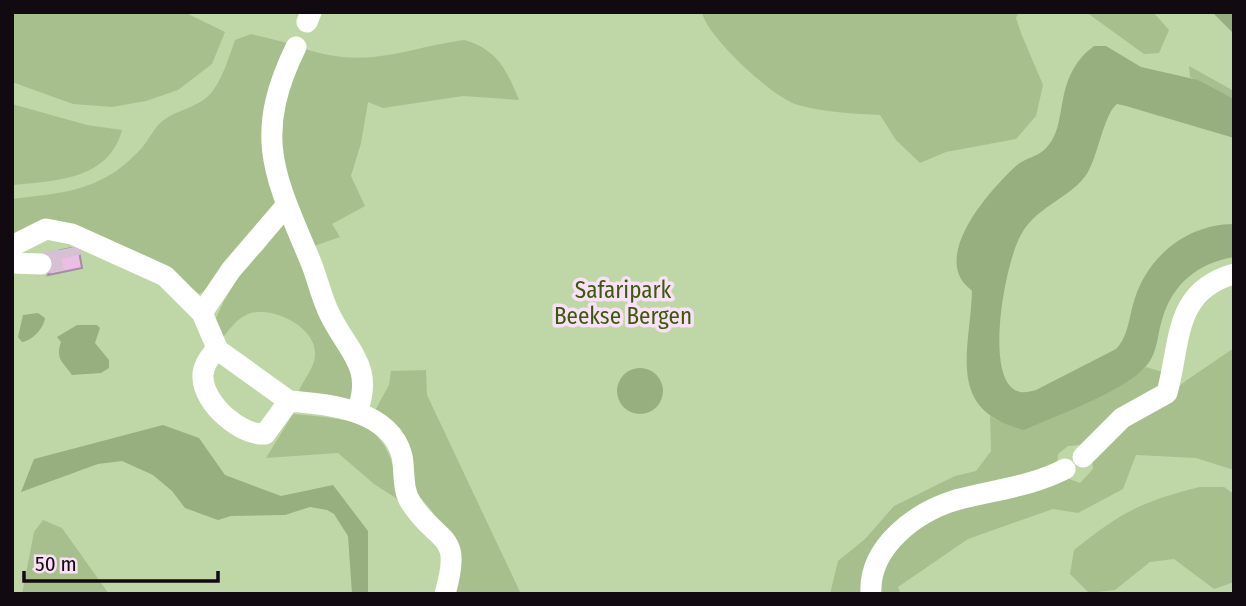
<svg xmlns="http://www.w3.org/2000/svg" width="1246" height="606" font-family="'Fira Sans Condensed',sans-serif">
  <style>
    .green { fill: #bfd7a7 }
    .forest { fill: #a7bf8d }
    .water { fill: #97af7e }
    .building { fill: #ecbee6; stroke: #a48ea1; stroke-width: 2 }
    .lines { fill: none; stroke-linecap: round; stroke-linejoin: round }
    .pedestrian-tunnel { stroke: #d6c0d3; stroke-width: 21; stroke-dasharray: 21 10; stroke-linecap: butt }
    .pedestrian { stroke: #fff; stroke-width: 21 }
    .labels { text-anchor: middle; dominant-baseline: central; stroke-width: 7; stroke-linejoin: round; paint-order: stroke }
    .park-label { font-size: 23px; fill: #3b580c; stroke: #f8e0f5 }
  </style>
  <rect width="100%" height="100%" fill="#f8e0f5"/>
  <path class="green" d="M12 12H1234V594H12Z"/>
  <path class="forest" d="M12 12H184L225 32 212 64 178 90 146 101 112 107 73 104 12 82Z
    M702 12H1019L1016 18 1021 33 1043 85 1036 116 1016 139 946 152 920 163 896 140 880 115C853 114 825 112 798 105 774 99 706 36 702 12Z
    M1086 12H1153L1169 30 1159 53 1144 54Z
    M251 34 292 44 272 91 276 200 259 228 210 287 199 294 154 259 79 229 12 239V199C62 193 100 191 136 154 146 145 151 133 159 124 171 112 188 110 202 101 220 90 228 59 235 40Z
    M464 40C497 49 507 70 519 100L463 96 383 108 368 102 361 143 351 176 365 206 332 224 340 237 314 246 284 177 280 123 302 48C368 70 401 49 464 40Z
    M1189 66 1234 91V99L1190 77Z
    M12 104 87 125 122 130C109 180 55 181 12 185Z
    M285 220 357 380 349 402 298 394C302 380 315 369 315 354 316 326 271 305 248 314 236 319 229 330 221 340L216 318 224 301 242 270 264 249Z
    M1234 348V470L1196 458 1136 455 1123 489 1078 513 1053 509 968 539 898 587 901 594H876L896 543 946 510 1064 477 1080 483 1093 469 1091 454 1187 380Z
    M1146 367 1166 373 1164 383 1082 445 1068 446 1058 454 1057 465 926 508 865 594H830L838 561 865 539 894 506 955 476 976 471 991 451 990 416 999 421 1113 390Z
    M426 370 427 395 521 594H453L461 560 460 546 417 493 373 414 389 385 391 371Z
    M293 414C368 421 387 421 402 502L374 484 338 453 266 458Z
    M1200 487H1224L1234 494V582L1214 589 1174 559 1150 562 1115 590 1089 593 1070 574 1074 550C1120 513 1142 501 1200 487Z
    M43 520 62 528 109 594H22L34 532Z"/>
  <path class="water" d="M1212 12H1234V34Z
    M1094 46H1106L1141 67 1198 80 1234 99V138L1126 106 1117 104C1104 114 1098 155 1088 172 1072 198 1038 205 1022 233 1006 258 984 373 1015 390 1022 394 1029 392 1036 390L1116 349C1129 336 1129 315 1135 298 1149 255 1188 224 1234 224V257C1198 263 1172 284 1162 320 1157 335 1158 352 1147 365 1126 391 1055 416 1024 430 945 410 970 352 972 291 968 287 963 283 961 279 941 244 993 187 1017 165 1025 158 1037 157 1045 149 1071 125 1050 79 1094 46Z
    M38 313 45 318C44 328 32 341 22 342L18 337 23 315Z
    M77 325H97L100 328 95 343 109 360V368L101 373 72 375C63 362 55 359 61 342L57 337Z
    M617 391a23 23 0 1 1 46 0a23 23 0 1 1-46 0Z
    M163 425 199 438 225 475 281 496 333 485 368 531V594H352L348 536 334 514 327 510 310 507 285 515 231 516 218 520 185 508 172 491 153 475 122 461 98 464 21 492 34 459Z"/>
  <path class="building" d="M71 248 79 251 82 268 48 275 54 264 48 253Z"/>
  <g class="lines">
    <path class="pedestrian-tunnel" d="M41 264 71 257 69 248"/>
    <path class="pedestrian" d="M307 22 311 12
      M296 47C251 139 276 178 312 265 318 281 322 299 330 315 349 353 374 367 357 412
      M12 246 46 229 72 234 165 276 202 313 218 350 289 401
      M12 263 41 264
      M202 313 231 270 285 207
      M217 348C210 357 202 366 203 378 204 404 241 436 265 434L289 401C327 404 390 409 402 456 405 471 402 490 411 503 439 546 463 531 445 594
      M1083 457 1122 418 1167 393C1181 342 1173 291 1234 274
      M871 594C868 547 916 512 956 500 993 490 1030 487 1065 469"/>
  </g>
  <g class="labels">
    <g class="park-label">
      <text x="623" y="290">Safaripark<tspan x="623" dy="26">Beekse Bergen</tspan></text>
    </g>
  </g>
  <rect width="1246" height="606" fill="none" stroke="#120a11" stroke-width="28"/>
  <path d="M24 571v10h194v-10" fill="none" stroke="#120a11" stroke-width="3.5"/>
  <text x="35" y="571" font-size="21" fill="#120a11" stroke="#f8e0f5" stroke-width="5" paint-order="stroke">50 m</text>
</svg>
